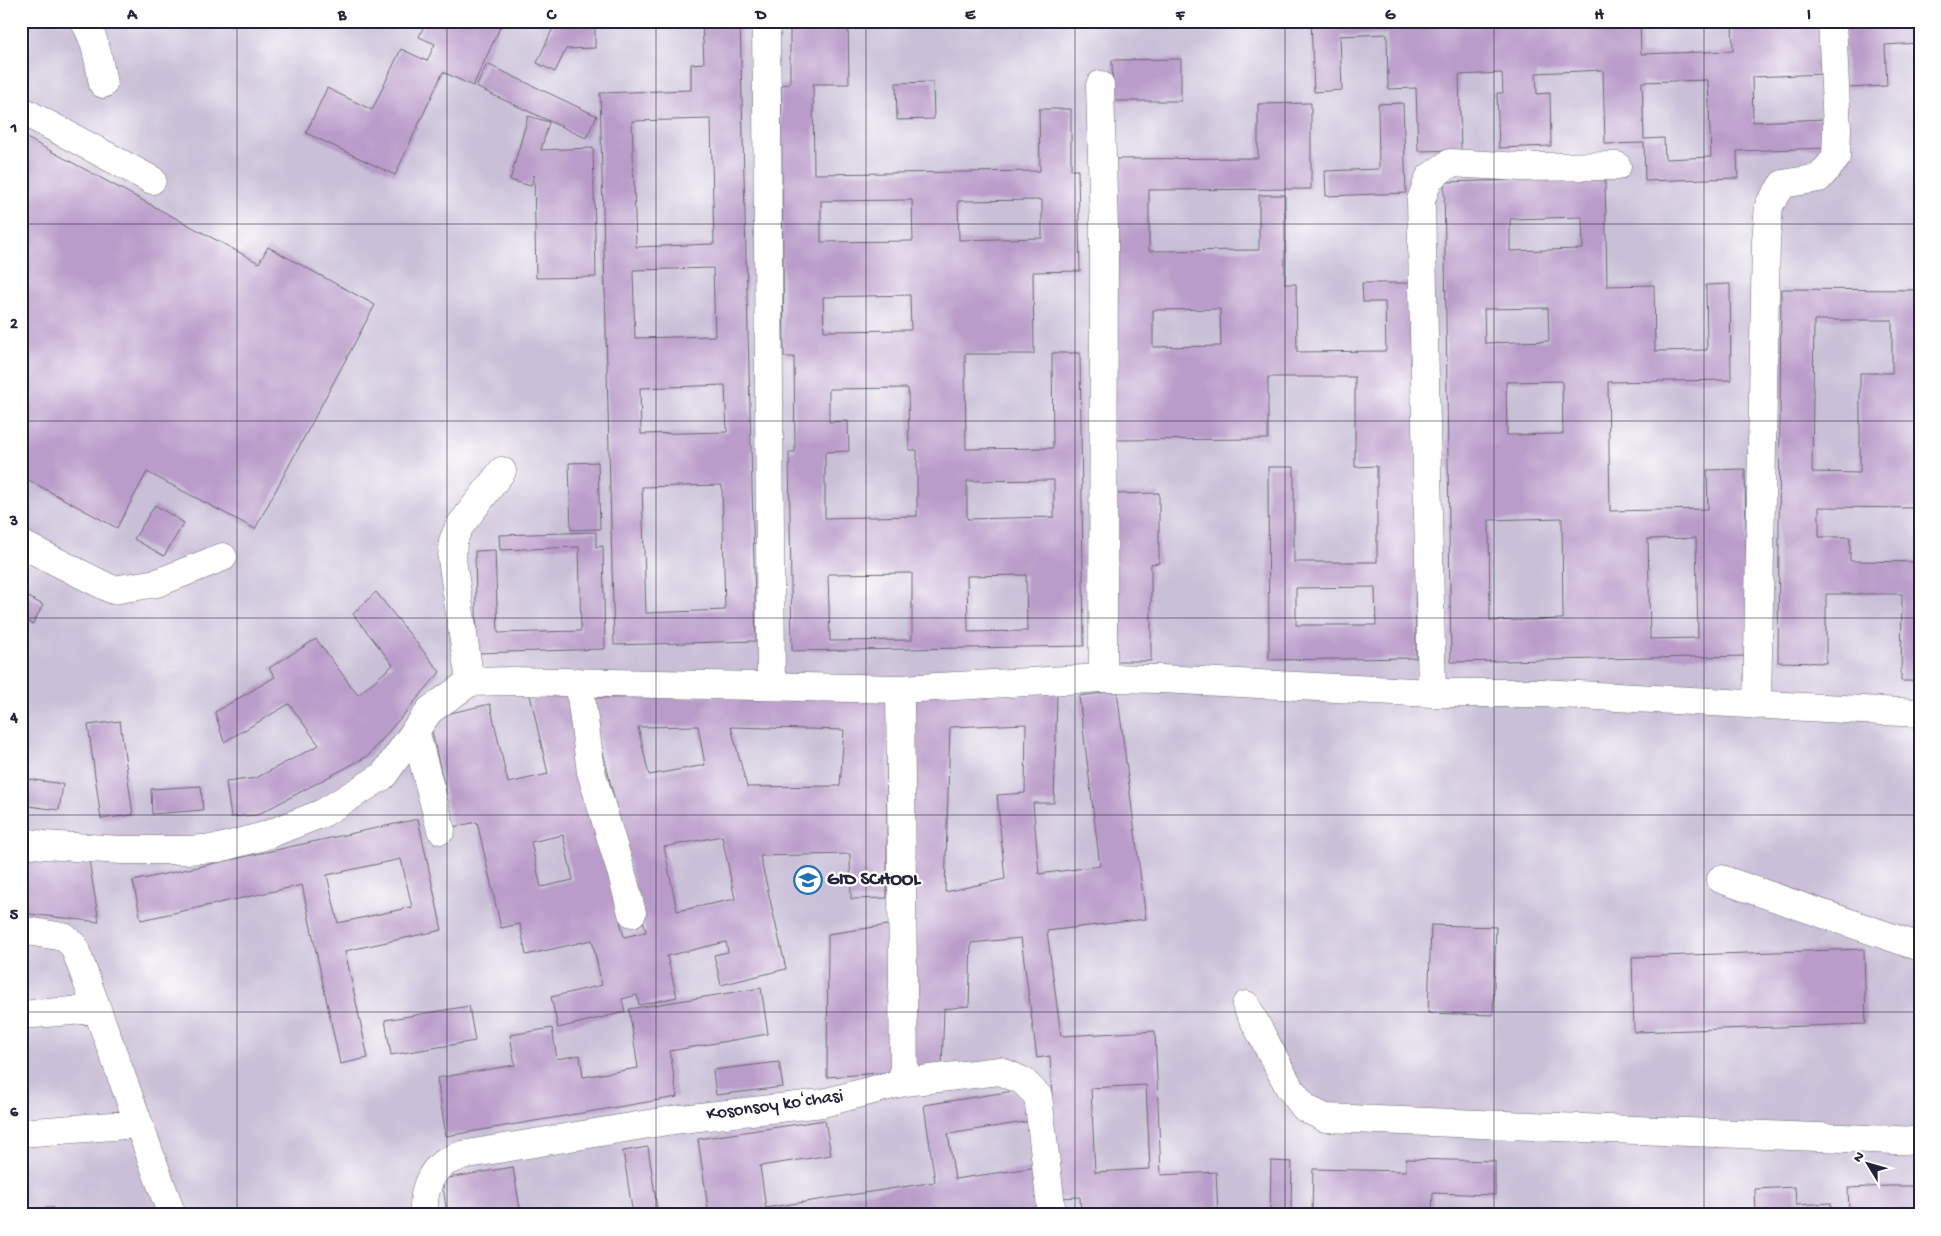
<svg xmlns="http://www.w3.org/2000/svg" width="1941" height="1236" font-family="'Gochi Hand',sans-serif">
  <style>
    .industrial { fill: #c9bfd7 }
    .building { fill: #b99cc9; fill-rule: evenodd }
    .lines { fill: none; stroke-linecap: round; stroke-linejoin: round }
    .minor-casing { stroke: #6d6a75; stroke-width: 29 }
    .minor { stroke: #fff; stroke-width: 28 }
    .grid { fill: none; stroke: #22223b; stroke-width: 1; stroke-opacity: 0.55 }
    .labels { text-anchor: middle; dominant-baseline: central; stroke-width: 4.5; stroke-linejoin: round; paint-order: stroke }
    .poi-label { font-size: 19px; font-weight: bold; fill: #22223b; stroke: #fff; text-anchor: start }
    .street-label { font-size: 19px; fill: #22223b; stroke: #fff }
    .neatline { fill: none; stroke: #22223b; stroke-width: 2 }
    .grid-label { font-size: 16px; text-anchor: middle; font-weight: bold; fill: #22223b }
  </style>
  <rect width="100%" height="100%" fill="#fff"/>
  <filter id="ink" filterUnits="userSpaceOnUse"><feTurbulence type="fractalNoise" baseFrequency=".02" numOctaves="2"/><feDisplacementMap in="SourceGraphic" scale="10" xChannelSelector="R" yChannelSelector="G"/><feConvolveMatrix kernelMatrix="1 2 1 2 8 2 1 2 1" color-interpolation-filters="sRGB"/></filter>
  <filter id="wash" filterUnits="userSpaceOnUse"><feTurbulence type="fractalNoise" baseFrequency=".0096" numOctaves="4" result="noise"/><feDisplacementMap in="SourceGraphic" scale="20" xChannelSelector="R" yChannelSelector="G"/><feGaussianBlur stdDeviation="1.12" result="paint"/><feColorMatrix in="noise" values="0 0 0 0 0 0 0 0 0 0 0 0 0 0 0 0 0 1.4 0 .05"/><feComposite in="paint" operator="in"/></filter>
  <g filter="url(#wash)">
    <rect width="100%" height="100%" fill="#f9efe1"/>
    <path class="industrial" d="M21 21H1920V1215H21Z"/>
    <g id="blocks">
      <path class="building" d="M426 21H503L473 86 443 72 395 175 306 133 327 88 372 110 401 49 427 61 435 44 419 37Z
        M556 21H595V48L566 49 555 72 537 63Z
        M702 21H740L756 641 614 645 600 93 691 90V64L704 63ZM711 119 714 244 636 247 632 121ZM713 268 715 336 635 338 633 270ZM725 385 727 432 641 434 640 388ZM722 485 725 610 646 613 642 487Z
        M790 21H848L849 84H813L814 174 1040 171 1039 109H1071V170H1078L1080 271 1033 272 1034 354H965L966 449 1053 448 1052 353H1080L1084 646 792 651 789 452H795L794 357H784L781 85 790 84ZM912 200 913 241 821 242V201ZM1042 200V238L959 240 958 201ZM910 295 911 330 824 331 823 297ZM908 388 909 450H917V516L825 518V452L849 451 848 421 829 422V389ZM1054 480V517L967 519V481ZM912 573V640L830 641 828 574ZM1026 575 1027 631 968 632 967 576Z
        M1311 21H1640L1641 54 1733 51 1732 21H1820L1823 74 1752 77 1753 122 1826 119 1828 148 1737 151 1738 178 1645 181 1644 143 1605 144 1603 70 1536 73 1537 94 1550 93 1551 146 1499 148 1497 93H1503L1502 73 1459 75 1461 150 1418 151 1416 88 1388 89 1387 34 1340 36 1342 90 1314 92ZM1708 80 1711 157 1665 159 1664 138 1644 139 1642 82Z
        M1844 21H1920V43L1885 45 1887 86 1848 88Z
        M1181 59V101H1113L1112 60Z
        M487 64 597 116 586 138 476 87Z
        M933 82 934 119 897 120 896 83Z
        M1311 103V189L1149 190V251L1259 250V195H1285V284H1296L1297 352 1386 351 1385 302H1363L1362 283H1414L1416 658 1269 660 1268 467H1294V562H1377V466L1355 467V377H1268V439L1114 440 1113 159 1258 158V104ZM1220 309 1221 346 1153 347V310ZM1375 587 1376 625H1296V588Z
        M1403 103 1406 193 1326 196 1325 171 1379 169 1378 104Z
        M528 116 549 122 541 150 593 148 596 277 536 278 534 175 531 186 510 180Z
        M21 135 259 263 268 247 375 305 255 529 147 472 117 528 21 476Z
        M1605 178 1607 286 1654 285 1655 351 1707 350 1706 285 1730 284 1731 380 1608 382 1610 511 1708 509 1707 470 1745 469 1748 656 1451 662 1444 182ZM1582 217 1583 249 1510 251V219ZM1548 308 1549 341 1485 343 1484 309ZM1562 381 1563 434 1507 435 1506 382ZM1562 518 1563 619 1490 621 1489 520ZM1696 538 1698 638 1650 639 1648 539Z
        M1781 289 1920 290V508L1819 507V537H1850V561L1920 562V681H1901L1902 594H1826V663L1778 662ZM1814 320H1892V373H1860V473L1812 472Z
        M598 462 600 529 571 530 569 463Z
        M1159 493V563L1151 564V661H1116L1115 494Z
        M155 505 184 523 164 556 134 539Z
        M596 532V547L603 546 605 649 477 653 475 551 495 550 498 633 581 631 579 547 500 550 499 535Z
        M376 592 440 672 368 756 257 815 231 817 226 782 256 778 319 745 289 704 224 742 215 712 275 677 269 668 316 639 358 695 393 665 353 614Z
        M21 593 43 605 33 624 21 618Z
        M568 686 590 795 624 937 646 932 590 698 887 696V898L851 899 850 854 760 856 786 969 721 985 714 955 728 952 726 942 667 956 677 997 639 1005 637 995 622 999 625 1012 558 1028 551 997 602 985 592 940 526 955 520 924 501 928 477 822 453 827 429 718 490 704 508 783 548 774 530 695ZM698 726 705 765 649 775 638 727ZM731 727 844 730 840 786 747 787ZM563 835 573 880 541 887 531 842ZM722 836 735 899 677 911 664 847Z
        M1117 691 1146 919 1047 931 1061 1036 1155 1031 1161 1175 1216 1172 1218 1215H1081L1080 1197 1057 1198 1050 1056 1037 1058 1021 938 971 943 969 1006 944 1009 942 1069 910 1073 914 694H1057L1054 803H1033L1039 874 1100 866 1079 696ZM1026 724 1025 793 997 795 1005 879 945 892 950 727ZM1146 1085 1150 1169 1095 1172 1091 1088Z
        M120 721 133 815 101 819 88 725Z
        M21 778 63 784 59 810 21 805Z
        M201 786 203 810 152 814 151 789Z
        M418 819 442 930 345 951 368 1058 340 1064 302 885 141 920 133 881ZM401 859 412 907 338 923 327 875Z
        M21 852 89 860 99 922 21 913Z
        M895 924 894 1072 827 1077 828 934Z
        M1431 925 1496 927 1493 1015 1428 1013Z
        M1864 949 1866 1024 1634 1032 1632 957Z
        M761 988 768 1034 670 1051 677 1097 446 1136 437 1078 515 1065 510 1035 552 1028 557 1059 580 1055 583 1077 638 1068 629 1009Z
        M469 1006 475 1041 391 1055 385 1020Z
        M779 1062 783 1087 716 1095 713 1070Z
        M1026 1089 1031 1121 948 1134 955 1179 1038 1167 1045 1215H709L698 1139 825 1120 831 1155 760 1166 766 1208 935 1182 924 1105Z
        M648 1147 658 1215H633L623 1151Z
        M1406 1159 1495 1161V1195L1433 1193 1432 1215H1312L1313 1169 1406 1171Z
        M1271 1161 1292 1162 1291 1215H1270Z
        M513 1167 521 1215H447L442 1179Z
        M1888 1186H1920V1215H1889L1888 1209 1849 1211 1848 1188Z
        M1795 1187 1796 1205 1831 1203V1215H1756L1755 1189Z
        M53 1208V1215H21V1209Z"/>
    </g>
  </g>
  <g filter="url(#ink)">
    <use href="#blocks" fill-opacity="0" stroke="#6d6a75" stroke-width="1"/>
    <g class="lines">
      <defs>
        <path id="minor" d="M84 21C96 39 99 63 103 84
          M764 21 766 34 767 100 771 686
          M1100 85 1104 231 1103 678
          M21 110 152 180
          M21 544 113 590 157 583 223 557
          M470 682 452 559 453 541 459 527 502 471
          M579 682 591 772 623 878 632 913
          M900 689 904 1082
          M1432 693 1421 200 1429 178 1450 163 1521 167 1617 166
          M1757 705 1766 241 1769 205 1783 184 1819 178 1836 158 1837 129 1832 21
          M415 730 441 830
          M21 842 44 845 121 850H186L219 848 264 836 323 813 383 776 430 710 470 682 512 681 900 689 1103 678 1162 679 1432 693H1541L1920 713
          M1721 879 1920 947
          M21 930 64 937 74 946 172 1215
          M1246 1005 1289 1087 1305 1108 1325 1118 1920 1141
          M21 1015 97 1009
          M21 1133 139 1124
          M424 1215C423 1198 426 1179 440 1166 445 1161 455 1159 462 1155L673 1120 823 1103 904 1082 1000 1071 1023 1081 1038 1096 1052 1215"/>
      </defs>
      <use href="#minor" class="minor-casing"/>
      <use href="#minor" class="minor"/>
    </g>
  </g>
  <path class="grid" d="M237 21V1215M447 21V1215M656 21V1215M866 21V1215M1075 21V1215M1285 21V1215M1494 21V1215M1704 21V1215M21 224H1920M21 421H1920M21 618H1920M21 815H1920M21 1012H1920"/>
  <defs>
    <symbol id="school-ring" viewBox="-11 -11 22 22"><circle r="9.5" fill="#fff" stroke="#1f6fb2" stroke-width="1.5"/><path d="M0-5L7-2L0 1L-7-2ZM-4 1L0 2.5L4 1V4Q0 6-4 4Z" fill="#1f6fb2"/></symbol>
  </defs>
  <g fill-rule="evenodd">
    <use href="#school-ring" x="792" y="864" width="32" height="32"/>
  </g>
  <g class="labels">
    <g class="poi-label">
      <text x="827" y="880">GID SCHOOL</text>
    </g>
    <g class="street-label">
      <text transform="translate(775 1106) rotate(-8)">Kosonsoy koʻchasi</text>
    </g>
  </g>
  <rect width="1941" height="1236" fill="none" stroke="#fff" stroke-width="55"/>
  <g transform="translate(1868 1164) rotate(307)" stroke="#ffffff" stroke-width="4" paint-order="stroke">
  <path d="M0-4L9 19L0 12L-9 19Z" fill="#22223b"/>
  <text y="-8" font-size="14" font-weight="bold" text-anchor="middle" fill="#22223b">N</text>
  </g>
  <rect x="28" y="28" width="1886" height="1180" class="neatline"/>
  <g class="grid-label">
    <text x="132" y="19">A</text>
    <text x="342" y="19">B</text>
    <text x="551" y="19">C</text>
    <text x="761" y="19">D</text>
    <text x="970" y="19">E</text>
    <text x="1180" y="19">F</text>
    <text x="1390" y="19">G</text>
    <text x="1599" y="19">H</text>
    <text x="1809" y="19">I</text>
    <text x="14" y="132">1</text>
    <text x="14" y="328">2</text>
    <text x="14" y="525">3</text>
    <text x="14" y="722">4</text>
    <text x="14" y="919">5</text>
    <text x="14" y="1116">6</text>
  </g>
</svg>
